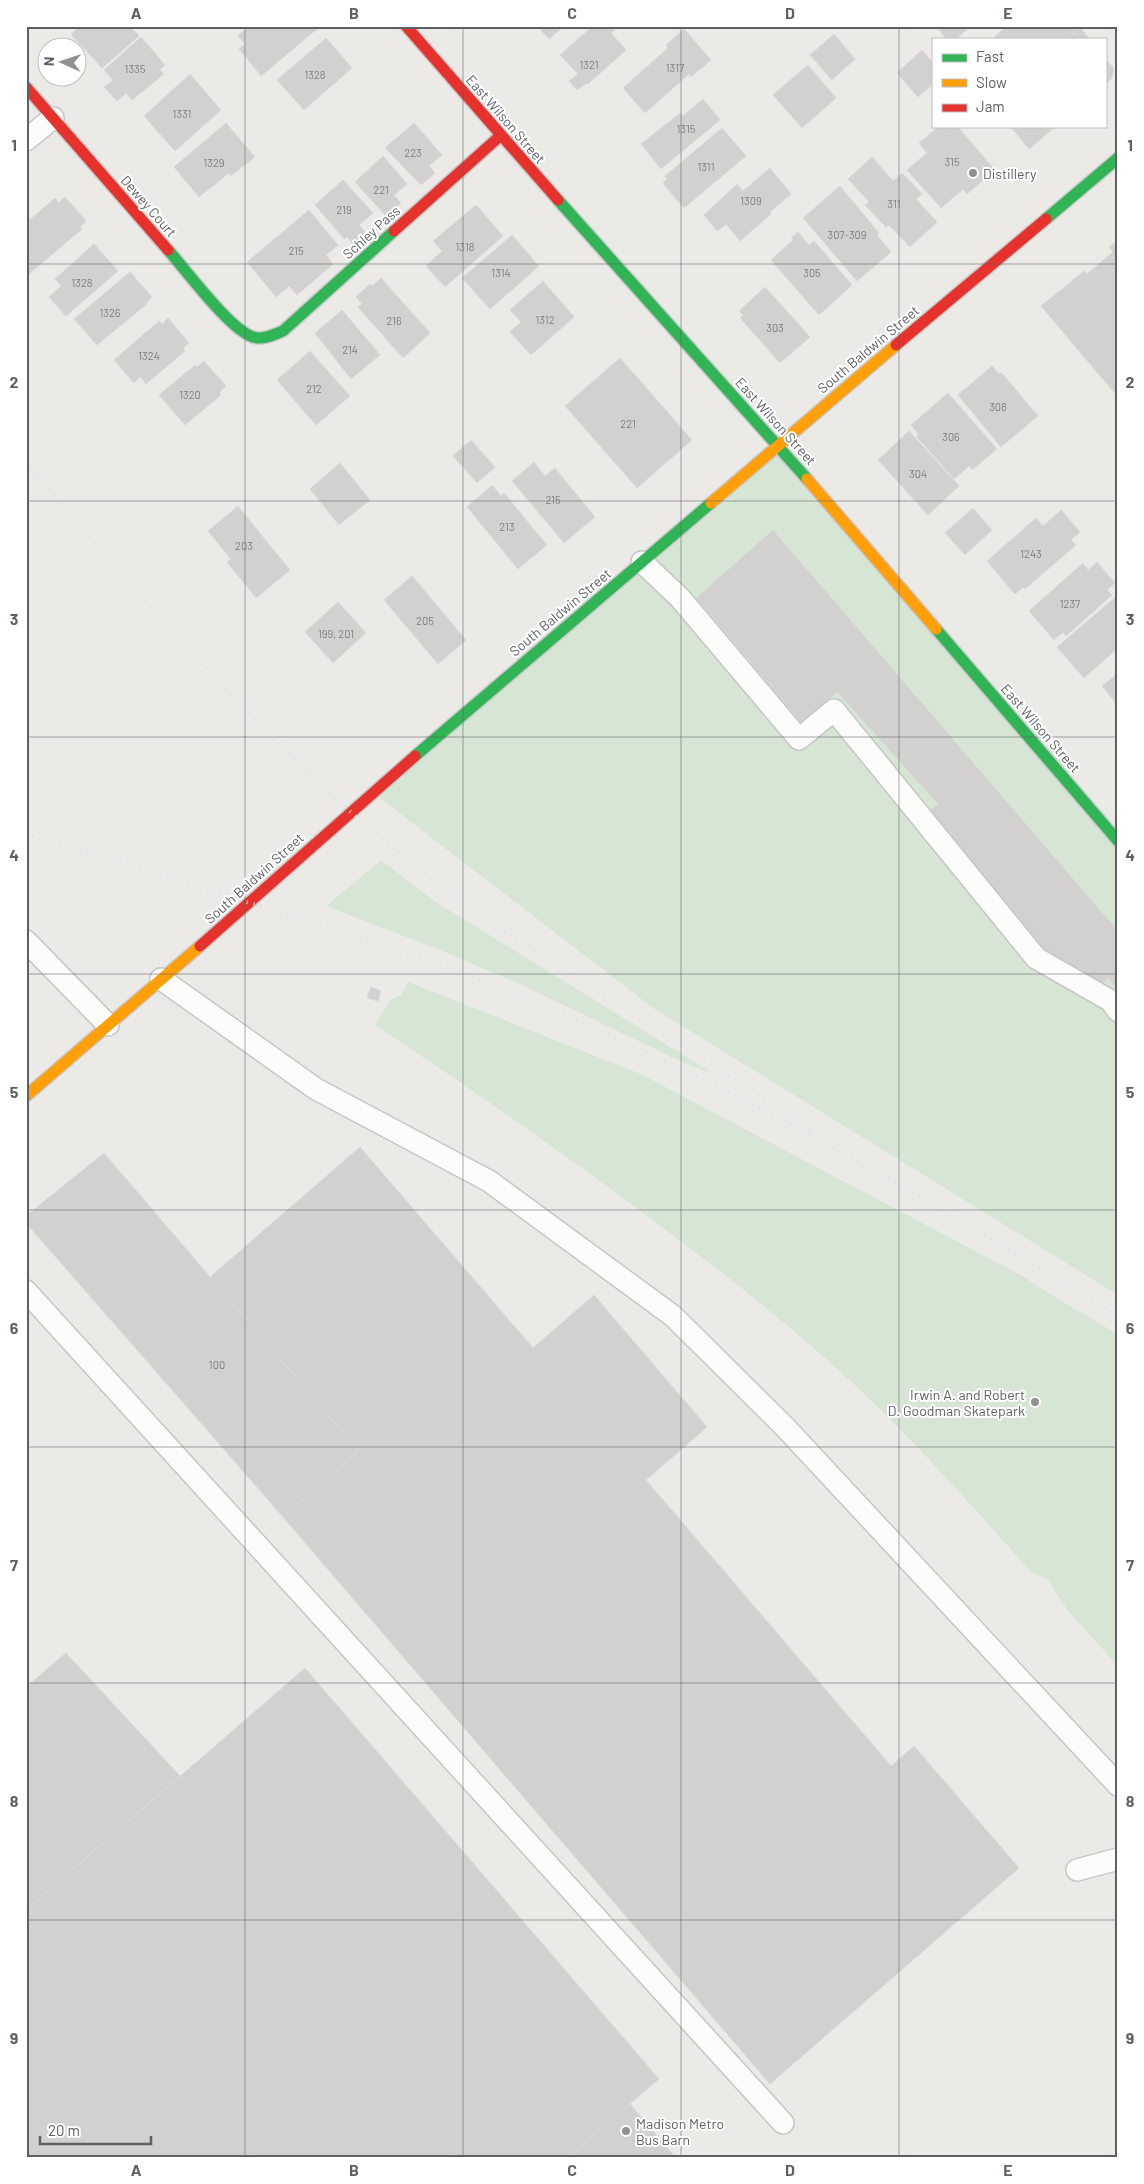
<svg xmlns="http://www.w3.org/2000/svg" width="1144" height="2184" font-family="Barlow,sans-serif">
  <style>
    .green { fill: #d7e6d4 }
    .building { fill: #d2d1d0; stroke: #dad9d6 }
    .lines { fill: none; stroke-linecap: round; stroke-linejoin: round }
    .lane-casing { stroke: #c6c6c6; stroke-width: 24 }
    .fast-casing { stroke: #c8c8c8; stroke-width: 14 }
    .slow-casing { stroke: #c8c8c8; stroke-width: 14 }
    .jam-casing { stroke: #c8c8c8; stroke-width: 14 }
    .lane { stroke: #fcfcfb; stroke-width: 21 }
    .fast { stroke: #30b455; stroke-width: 11 }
    .slow { stroke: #ff9f0a; stroke-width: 11 }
    .jam { stroke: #e5322d; stroke-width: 11 }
    .rail { stroke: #e2e2e2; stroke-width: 4; stroke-dasharray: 1 6; stroke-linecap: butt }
    .grid { fill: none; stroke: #5d6064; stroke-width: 1; stroke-opacity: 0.55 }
    .poi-dot { fill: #8f9092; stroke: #fff; stroke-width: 2 }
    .labels { text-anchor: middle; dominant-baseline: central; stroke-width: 4; stroke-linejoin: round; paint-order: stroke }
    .number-label { font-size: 11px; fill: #7c7e80 }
    .street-label { font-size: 14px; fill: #5d6064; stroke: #fff }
    .poi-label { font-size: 14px; fill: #5d6064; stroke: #fff; text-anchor: start }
    .neatline { fill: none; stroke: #5d6064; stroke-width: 2 }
    .grid-label { font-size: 16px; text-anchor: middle; font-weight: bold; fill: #5d6064 }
  </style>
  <rect width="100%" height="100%" fill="#ebeae7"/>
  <path class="green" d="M778 445 1118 841V1295L653 1008 372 792Z
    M381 860 436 902 714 1074 688 1065 522 985 440 950 326 906Z
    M408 982 641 1074 1026 1278C1055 1299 1088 1315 1118 1335V1666L1068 1611 1047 1579 1030 1571C967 1500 904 1429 834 1366 774 1312 710 1263 646 1215 557 1149 467 1086 375 1025L390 1000 401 995Z"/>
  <path class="building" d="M80 26H130L139 36 102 68 71 34Z
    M249 26H315L317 29 261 76 239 49 245 44 238 36Z
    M537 26H564L549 39Z
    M593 26H618L611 33 626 50 588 84 587 83 577 90 569 81 578 74 560 55Z
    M939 26H971L956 39H946L937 27Z
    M1007 26H1079L1081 28 1068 39H992Z
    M1081 28 1089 39H1068Z
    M684 29 711 60 691 77 689 74 645 113 623 88 668 48 666 45Z
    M834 34 855 59 832 80 810 55Z
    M141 37 165 65 160 70 164 74 132 100 126 93 117 101 104 87 113 80 104 70Z
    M326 38 352 68 304 110 277 80Z
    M922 50 933 63V84L918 97 897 73Z
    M1105 58 1114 69 1112 78 1105 85Z
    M808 65 836 98 802 128 773 95Z
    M190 74 221 110 175 151 144 116Z
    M703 99 720 120 661 169 641 144 680 113 683 116Z
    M226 123 255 157 231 176 229 173 199 197 174 167Z
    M414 123 442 155 429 166 435 173 421 185 385 148Z
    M939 126H957L995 170 967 194 963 189 941 208 907 170 927 153 919 143Z
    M1010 126H1056L1029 149Z
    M722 128 746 156 684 208 663 183 667 179 665 176Z
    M383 156 407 184 394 195 401 203 386 216 355 182Z
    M872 157 893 181 902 173 922 194 916 199 937 222 910 247 889 225 886 227 865 205 869 202 848 179Z
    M770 168 791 194 770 212 771 214 740 241 726 224 717 231 704 215 737 184 743 191Z
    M343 180 373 213 359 225 367 234 354 245 347 237 344 239 315 205Z
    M840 186 879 233 877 235 891 252 857 281 803 218Z
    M65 197 86 221 80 227 82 229 29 274 26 271V223L55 198 59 203Z
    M476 205 503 236 445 287 426 266 442 251 433 241Z
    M309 210 338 245 326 255 333 264 297 295 289 286 276 297 247 262Z
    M798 232 809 245 814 241 852 285 819 315 771 260 793 240 791 238Z
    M512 235 539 266 490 309 462 278Z
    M1118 240V397L1041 306 1084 271 1087 274 1113 252 1109 247Z
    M94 244 118 271 66 316 49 297 61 286 55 279Z
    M130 272 152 297 146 303 147 304 97 345 74 319Z
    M381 278 430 333 403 358 358 307 362 304 356 297 370 284 372 286Z
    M543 281 574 317 531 355 510 332 521 322 510 310Z
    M765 287 810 337 780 363 740 318 743 315 739 311Z
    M342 310 380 355 351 379 315 333Z
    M168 318 189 343 183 348 185 351 146 384 140 377 134 383 114 360 159 321 162 324Z
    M310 351 350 396 316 425 277 380Z
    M620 358 692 440 637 488 565 406Z
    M204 361 226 386 219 393 221 395 185 425 159 395 195 365 197 367Z
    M992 366 999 374 1001 372 1038 416 1001 447 958 395Z
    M948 393 997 449 972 470 969 466 954 479 916 436 919 435 911 425Z
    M909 431 959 486 928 515 878 460Z
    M471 440 495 467 477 483 453 456Z
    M534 462 545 476 555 468 595 517 564 543 512 481Z
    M340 463 370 500 339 525 310 489Z
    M492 485 501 496 504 493 547 545 518 569 467 507Z
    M238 506 290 570 256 598 227 562 231 559 208 531Z
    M973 508 992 530 965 555 945 533Z
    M1061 510 1080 532 1071 540 1076 545 1025 589 1024 587 1015 594 987 561 1036 518 1043 526Z
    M773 530 1118 931V990L1108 978 1100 986 1039 946 928 812 938 804 837 692 802 723 696 598Z
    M1097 562 1115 583 1107 590 1112 595 1066 636 1063 632 1054 640 1029 611 1083 563 1088 570Z
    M412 576 466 640 438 664 384 600Z
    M1118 595V648L1084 678 1057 647Z
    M338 602 366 633 333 663 305 632Z
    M1118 673V706L1102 686Z
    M371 987 381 991 378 1001 367 998Z
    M360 1147 533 1348 594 1295 707 1427 646 1480 891 1766 914 1746 1019 1868 770 2084 283 1517 359 1451 210 1277Z
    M104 1153 359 1451 283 1517 26 1223V1216Z
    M66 1653 180 1776 26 1910V1687Z
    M305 1668 659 2079 567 2158H26V1910Z
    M630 2104 676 2158H567Z"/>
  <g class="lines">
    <defs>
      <path id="lane" d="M26 140 53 118
        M642 562 680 598 799 739 834 710 1036 958 1111 1001 1118 1011
        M26 941 108 1025
        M161 979 316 1089 489 1181 673 1316 784 1426 1118 1785
        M26 1291 783 2123
        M1077 1870 1118 1859"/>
      <path id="fast" d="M558 200 807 479
        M1046 219 1118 158
        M168 250C186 270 230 330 253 337 263 340 273 335 283 331L394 231
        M936 629 1118 841
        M415 756 711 503"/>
      <path id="slow" d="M807 479 936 629
        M711 503 896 345
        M26 1096 200 946"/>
      <path id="jam" d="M406 26 558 200
        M26 87 168 250
        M394 231 500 136
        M896 345 1046 219
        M200 946 415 756"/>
    </defs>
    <use href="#lane" class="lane-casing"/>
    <use href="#fast" class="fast-casing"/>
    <use href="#slow" class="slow-casing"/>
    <use href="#jam" class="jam-casing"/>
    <use href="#lane" class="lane"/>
    <use href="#fast" class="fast"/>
    <use href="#slow" class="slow"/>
    <use href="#jam" class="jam"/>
    <path class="rail" d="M26 463C141 596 253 733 389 845 482 921 585 985 686 1049 729 1076 772 1102 813 1131
      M26 834C115 861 203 888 291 916 358 937 425 958 490 984 710 1072 918 1190 1118 1317"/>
  </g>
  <path class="grid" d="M245 26V2158M463 26V2158M681 26V2158M899 26V2158M26 264H1118M26 501H1118M26 737H1118M26 974H1118M26 1210H1118M26 1447H1118M26 1683H1118M26 1920H1118"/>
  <g class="poi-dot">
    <circle cx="973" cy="173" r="5"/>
    <circle cx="1035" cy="1402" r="5"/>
    <circle cx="626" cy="2131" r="5"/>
  </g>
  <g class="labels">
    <g class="number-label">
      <text x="589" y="64">1321</text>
      <text x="675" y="67">1317</text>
      <text x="135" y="68">1335</text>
      <text x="315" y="74">1328</text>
      <text x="182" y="113">1331</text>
      <text x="686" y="128">1315</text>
      <text x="413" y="152">223</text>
      <text x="952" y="161">315</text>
      <text x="214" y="162">1329</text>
      <text x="706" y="166">1311</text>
      <text x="381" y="189">221</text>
      <text x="751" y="200">1309</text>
      <text x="894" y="203">311</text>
      <text x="344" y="209">219</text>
      <text x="847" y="234">307-309</text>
      <text x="465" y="246">1318</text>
      <text x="296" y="250">215</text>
      <text x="501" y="272">1314</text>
      <text x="812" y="272">305</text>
      <text x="82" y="282">1328</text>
      <text x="110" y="312">1326</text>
      <text x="545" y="319">1312</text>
      <text x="394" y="320">216</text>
      <text x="775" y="327">303</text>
      <text x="350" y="349">214</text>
      <text x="149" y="355">1324</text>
      <text x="314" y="388">212</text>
      <text x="190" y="394">1320</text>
      <text x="998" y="406">308</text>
      <text x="628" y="423">221</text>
      <text x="951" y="436">306</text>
      <text x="918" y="473">304</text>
      <text x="553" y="499">215</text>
      <text x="507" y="526">213</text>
      <text x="244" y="545">203</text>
      <text x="1031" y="553">1243</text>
      <text x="1070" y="603">1237</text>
      <text x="425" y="620">205</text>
      <text x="336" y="633">199, 201</text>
      <text x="217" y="1364">100</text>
    </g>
    <g class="street-label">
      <text transform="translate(506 119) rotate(49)">East Wilson Street</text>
      <text transform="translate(149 206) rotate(49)">Dewey Court</text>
      <text transform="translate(371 232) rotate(-42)">Schley Pass</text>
      <text transform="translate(868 349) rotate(-40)">South Baldwin Street</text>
      <text transform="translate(776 421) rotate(48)">East Wilson Street</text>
      <text transform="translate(560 612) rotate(-40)">South Baldwin Street</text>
      <text transform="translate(1041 728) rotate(49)">East Wilson Street</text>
      <text transform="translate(254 878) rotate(-42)">South Baldwin Street</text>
    </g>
    <g class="poi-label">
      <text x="983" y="173">Distillery</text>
      <text x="1025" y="1394" text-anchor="end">Irwin A. and Robert<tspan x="1025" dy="16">D. Goodman Skatepark</tspan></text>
      <text x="636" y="2123">Madison Metro<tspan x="636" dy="16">Bus Barn</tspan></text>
    </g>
  </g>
  <rect width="1144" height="2184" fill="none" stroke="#ffffff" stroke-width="55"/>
  <rect x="932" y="38" width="175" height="90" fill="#ffffff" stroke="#bebfc1"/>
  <rect x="942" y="54" width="25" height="8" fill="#30b455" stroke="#bebfc1"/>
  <text x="976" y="62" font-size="15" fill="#5d6064">Fast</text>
  <rect x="942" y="79" width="25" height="8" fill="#ff9f0a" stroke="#bebfc1"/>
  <text x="976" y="88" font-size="15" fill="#5d6064">Slow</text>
  <rect x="942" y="104" width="25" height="8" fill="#e5322d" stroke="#bebfc1"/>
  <text x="976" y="112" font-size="15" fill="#5d6064">Jam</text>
  <g transform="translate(62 62) rotate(273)"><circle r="24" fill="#ffffff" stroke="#bebfc1"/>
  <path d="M0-4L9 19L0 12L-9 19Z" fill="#8f9092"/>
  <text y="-8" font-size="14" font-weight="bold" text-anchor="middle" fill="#5d6064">N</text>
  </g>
  <path d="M40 2136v8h111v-8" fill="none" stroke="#5d6064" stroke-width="2.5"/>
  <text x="48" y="2136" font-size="15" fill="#5d6064" stroke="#ffffff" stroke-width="4" paint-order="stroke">20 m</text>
  <rect x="28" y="28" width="1088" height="2128" class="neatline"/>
  <g class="grid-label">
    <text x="136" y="19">A</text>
    <text x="354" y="19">B</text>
    <text x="572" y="19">C</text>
    <text x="790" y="19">D</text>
    <text x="1008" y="19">E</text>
    <text x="14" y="151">1</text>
    <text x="1130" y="151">1</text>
    <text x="14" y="388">2</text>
    <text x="1130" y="388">2</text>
    <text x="14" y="625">3</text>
    <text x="1130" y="625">3</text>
    <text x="14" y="861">4</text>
    <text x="1130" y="861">4</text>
    <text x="14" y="1098">5</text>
    <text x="1130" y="1098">5</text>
    <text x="14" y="1334">6</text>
    <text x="1130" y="1334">6</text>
    <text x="14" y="1571">7</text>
    <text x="1130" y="1571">7</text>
    <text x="14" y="1807">8</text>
    <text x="1130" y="1807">8</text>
    <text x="14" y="2044">9</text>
    <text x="1130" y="2044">9</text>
    <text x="136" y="2176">A</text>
    <text x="354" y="2176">B</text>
    <text x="572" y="2176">C</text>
    <text x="790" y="2176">D</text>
    <text x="1008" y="2176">E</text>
  </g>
</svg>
